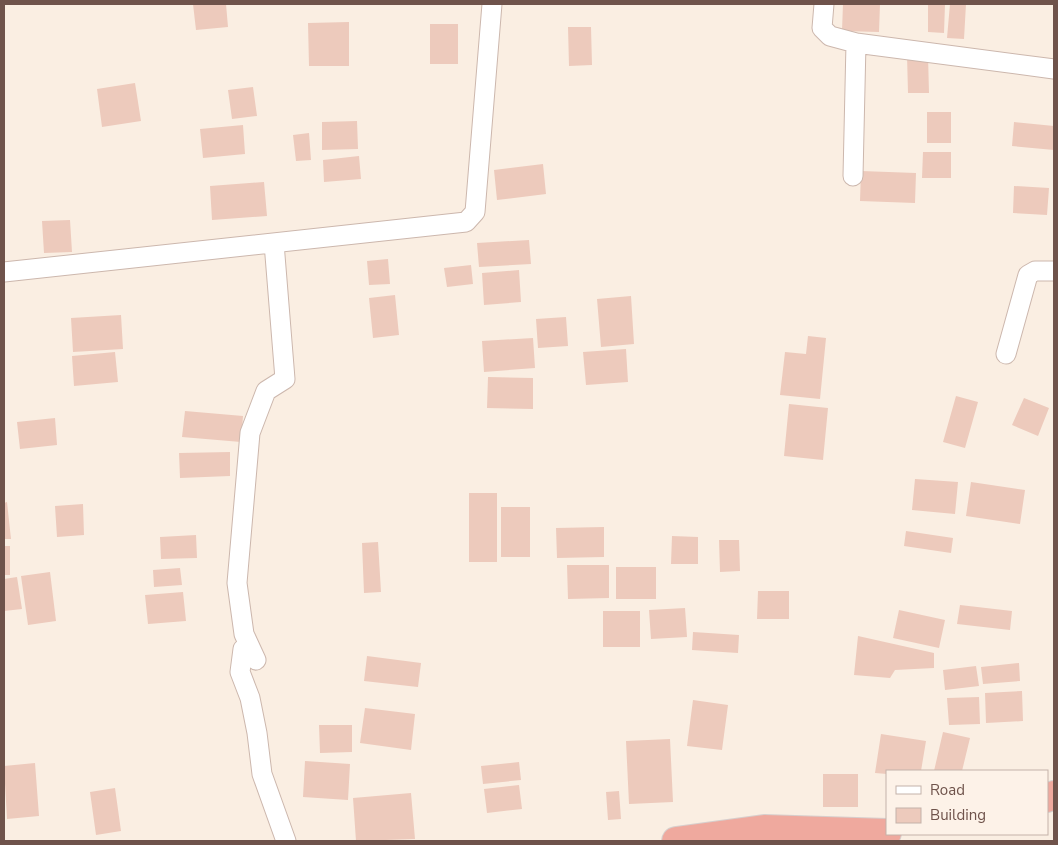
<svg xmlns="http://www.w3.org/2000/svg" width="1058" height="845" font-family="'Nunito Sans',sans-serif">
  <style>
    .building { fill: #edcabc }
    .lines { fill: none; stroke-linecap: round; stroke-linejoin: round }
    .street-casing { stroke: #ccb7ad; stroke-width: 21 }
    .highway-casing { stroke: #d7cfcd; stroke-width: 30 }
    .street { stroke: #fff; stroke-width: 19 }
    .highway { stroke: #efa99e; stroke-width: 28 }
  </style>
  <rect width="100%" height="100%" fill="#faeee2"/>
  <path class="building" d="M193 4H226L228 27 196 30Z
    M843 4H880L879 32 842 31Z
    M928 4H945L944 33 928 32Z
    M950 4H966L964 39 947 38Z
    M349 22V66H309L308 23Z
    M430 24H458V64H430Z
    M568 27H591L592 65 569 66Z
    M907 55H928L929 93H908Z
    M135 83 141 121 102 127 97 89Z
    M253 87 257 116 232 119 228 90Z
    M927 112H951V143H927Z
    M357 121 358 149 322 150V122Z
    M1014 122 1054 126V150L1012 146Z
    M243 125 245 154 203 158 200 129Z
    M309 133 311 160 296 161 293 135Z
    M923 152H951V178H922Z
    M359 156 361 179 324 182 323 160Z
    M543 164 546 194 497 200 494 170Z
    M861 171 916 173 915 203 860 201Z
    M264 182 267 216 212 220 210 186Z
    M1014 186 1049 188 1047 215 1013 213Z
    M70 220 72 252 44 253 42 221Z
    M529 240 531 264 479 267 477 243Z
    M388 259 390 284 369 285 367 261Z
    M471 265 473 284 447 287 444 268Z
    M519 270 521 302 484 305 482 273Z
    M395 295 399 335 373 338 369 298Z
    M631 296 634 344 601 347 597 299Z
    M121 315 123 349 73 352 71 318Z
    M566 317 568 346 538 348 536 319Z
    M808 336 826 338 820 399 780 395 785 352 806 354Z
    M533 338 535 368 484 372 482 341Z
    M626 349 628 382 586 385 583 352Z
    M115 352 118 382 74 386 72 356Z
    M488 377 533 378V409L487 408Z
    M956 396 978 402 965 448 943 442Z
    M1024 398 1049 408 1038 436 1012 425Z
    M789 404 828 408 823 460 784 456Z
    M185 411 243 416 241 442 182 437Z
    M55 418 57 445 20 449 17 422Z
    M230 452V476L180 478 179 453Z
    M915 479 958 482 955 514 912 510Z
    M971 482 1025 490 1020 524 966 516Z
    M469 493H497V562H469Z
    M7 502 11 539H4V503Z
    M83 504 84 535 57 537 55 506Z
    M501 507H530V557H501Z
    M604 527V557L557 558 556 528Z
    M906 531 953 538 951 553 904 546Z
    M196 535 197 558 161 559 160 537Z
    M672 536 698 537V564H671Z
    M719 540H739L740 571 720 572Z
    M378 542 381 592 364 593 362 543Z
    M4 546H10V575H4Z
    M567 565H609V598L568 599Z
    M616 567H656V599H616Z
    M180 568 182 585 154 587 153 570Z
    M50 572 56 621 28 625 21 576Z
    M17 577 22 609 4 611V579Z
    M758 591H789V619H757Z
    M183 592 186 621 148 624 145 595Z
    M960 605 1012 611 1010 630 957 624Z
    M685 608 687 637 651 639 649 610Z
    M899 610 945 620 939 648 893 638Z
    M603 611H640V647H603Z
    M693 632 739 635 738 653 692 650Z
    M858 636 934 653V668L895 670 890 678 854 675Z
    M367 656 421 663 418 687 364 681Z
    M1019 663 1020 681 983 684 981 667Z
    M976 666 979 686 945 690 943 670Z
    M1022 691 1023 721 986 723 985 693Z
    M979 697 980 724 949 725 947 698Z
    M693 700 728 705 722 750 687 746Z
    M365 708 415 714 411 750 360 743Z
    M319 725H352V752L320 753Z
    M943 732 970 738 962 771H934Z
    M881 734 926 741 921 771H887V774L875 773Z
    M670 739 673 802 629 804 626 741Z
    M305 761 350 764 348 800 303 797Z
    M519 762 521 780 483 784 481 766Z
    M35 763 39 816 7 819 4 766Z
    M823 774H858V807H823Z
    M519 785 522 809 487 813 484 789Z
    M115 788 121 831 96 835 90 792Z
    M619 791 621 819 608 820 606 792Z
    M411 793 415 839 356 841 353 798Z"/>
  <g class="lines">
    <defs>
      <path id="street" d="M824 4 822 28 830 36 856 43 1054 69
        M853 176 856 43
        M274 243 285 379 266 391 250 433 237 583 244 634 256 660 243 649 240 672 250 698 257 733 262 774 286 841
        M4 272 466 222 475 212 492 4
        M1006 354 1028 275 1035 271H1054"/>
      <path id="highway" d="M1047 798 1054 795
        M676 841 764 829 887 833"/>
    </defs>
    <use href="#street" class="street-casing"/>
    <use href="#highway" class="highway-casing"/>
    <use href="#street" class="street"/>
    <use href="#highway" class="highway"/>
  </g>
  <rect width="1058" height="845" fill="none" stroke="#6f534b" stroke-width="10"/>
  <rect x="886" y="770" width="162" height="65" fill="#fdf2e8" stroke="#c4b2a9"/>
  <rect x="896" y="786" width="25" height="8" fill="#ffffff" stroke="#c4b2a9"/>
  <text x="930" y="795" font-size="15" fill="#6f534b">Road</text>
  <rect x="896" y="808" width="25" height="15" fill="#edcabc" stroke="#c4b2a9"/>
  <text x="930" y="820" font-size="15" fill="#6f534b">Building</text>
</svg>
